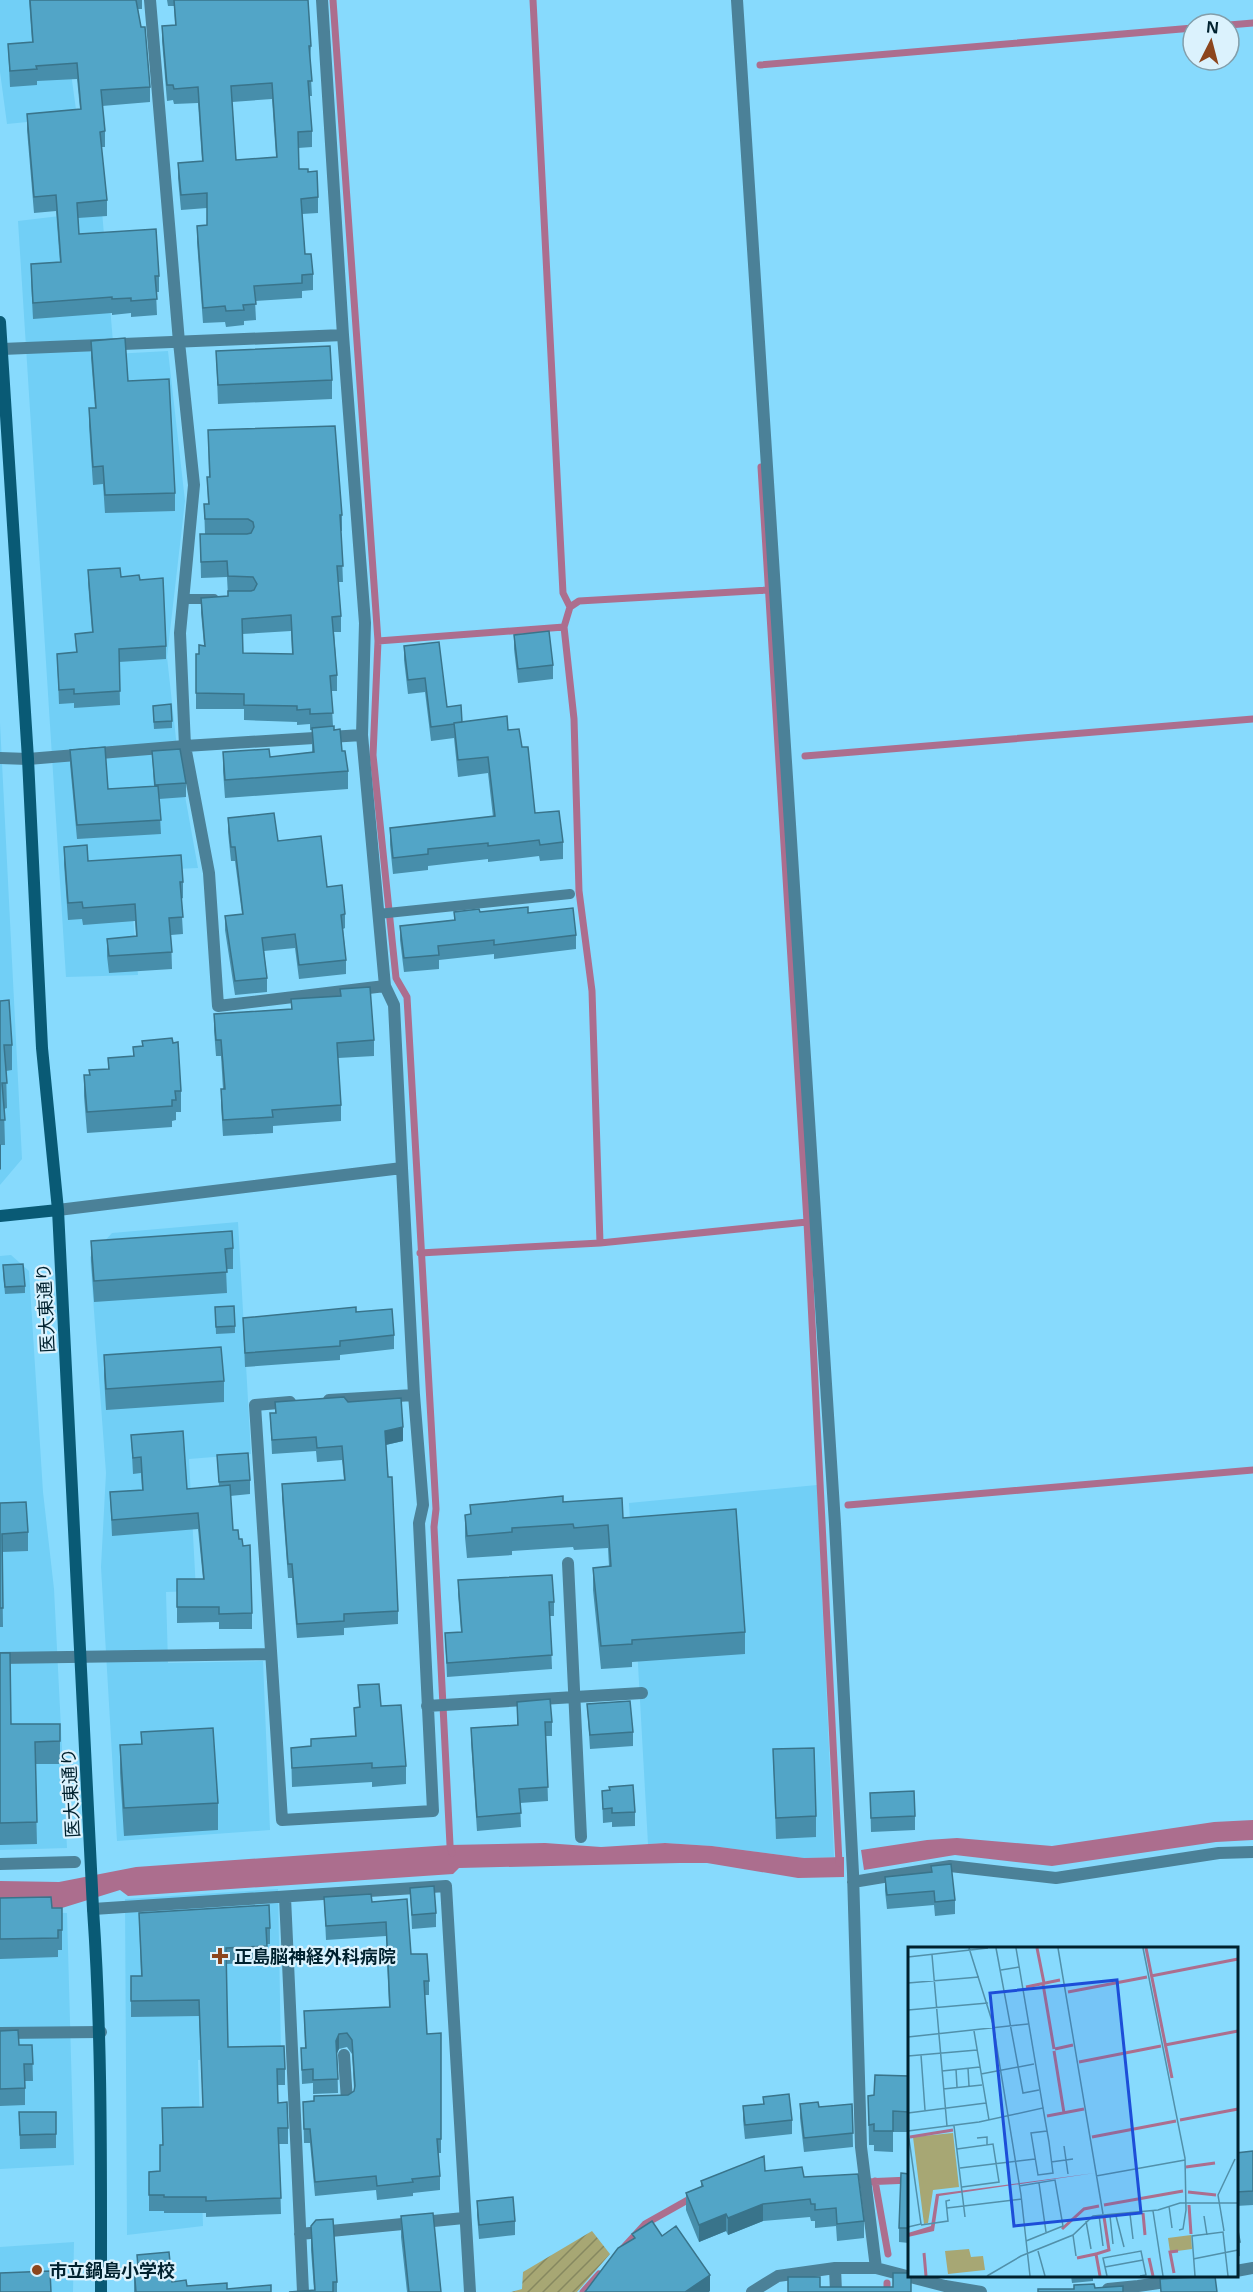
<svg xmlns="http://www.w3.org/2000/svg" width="1253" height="2292" font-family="'Noto Sans','Noto Sans JP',sans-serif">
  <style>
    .built { fill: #71cff6 }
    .garden { fill: url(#garden-furrows) }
    .water { fill: #ac6e8e }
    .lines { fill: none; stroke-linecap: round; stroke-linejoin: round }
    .stream { stroke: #ac6e8e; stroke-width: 7 }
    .lane { stroke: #4b8198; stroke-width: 10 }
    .street { stroke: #4b8198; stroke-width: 12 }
    .secondary { stroke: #095a75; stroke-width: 12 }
    .wall { fill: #478eab; fill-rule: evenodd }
    .shaded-wall { fill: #39748b }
    .building { fill: #52a5c7; stroke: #39748b; stroke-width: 1.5; fill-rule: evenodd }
    .poi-dot { fill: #8c461e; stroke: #dbf2fd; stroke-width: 2 }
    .labels { text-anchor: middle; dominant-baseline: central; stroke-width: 4.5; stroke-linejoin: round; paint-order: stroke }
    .street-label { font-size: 18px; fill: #00212e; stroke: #dbf2fd }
    .poi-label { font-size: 18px; font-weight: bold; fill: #00212e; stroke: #dbf2fd; text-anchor: start }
    .inset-river { fill: none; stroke: #ac6e8e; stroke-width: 3 }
    .inset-road { fill: none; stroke: #5190aa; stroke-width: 1.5 }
    .view { fill: #1d4ed8; fill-opacity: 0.15; stroke: #1d4ed8; stroke-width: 3 }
    .inset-edge { fill: none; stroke: #00212e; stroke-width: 3 }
  </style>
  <defs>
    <pattern id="garden-furrows" width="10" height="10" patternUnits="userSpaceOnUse" patternTransform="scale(1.5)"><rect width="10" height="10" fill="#a7a774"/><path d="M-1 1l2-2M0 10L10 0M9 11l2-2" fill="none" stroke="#868860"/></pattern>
  </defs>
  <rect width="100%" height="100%" fill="#87dafd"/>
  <path class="built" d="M0 0H61L77 117 7 124 0 72Z
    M102 211 114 354 168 351 185 501 167 657 178 757 198 868 129 871 138 975 66 977 18 221Z
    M0 723 22 1159 0 1185Z
    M238 1222 251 1454 189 1459 196 1591 166 1592 168 1663 263 1661 270 1830 117 1841 101 1567 106 1473 90 1257 112 1233Z
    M11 1255 29 1271 43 1492 54 1589 67 1848 0 1850V1256Z
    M817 1485 834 1857 804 1858 712 1846 665 1843 648 1844 629 1503Z
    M278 1889 281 2054 198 2060 203 2226 127 2235 125 1899Z
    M0 1911 67 1913 74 2165 0 2169Z
    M74 2242 73 2292H0V2247Z"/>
  <path class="garden" d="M592 2231 610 2254 577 2292H511L522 2289 523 2272Z"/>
  <path class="water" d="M1253 1820V1840L1216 1842 1052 1866 955 1855 864 1870 861 1850 927 1840 957 1838 1052 1846 1214 1822Z
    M545 1843 601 1847 665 1843 712 1846 804 1858 844 1857V1877L798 1878 707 1863H680L459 1868 453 1874 128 1896 120 1890 62 1908 0 1906V1881L59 1882 136 1867 450 1845Z"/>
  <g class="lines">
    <path class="stream" d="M333 0 378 641 373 755 396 978 407 997 436 1509 434 1527 450 1845 452 1853
      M533 0 563 593 570 607
      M1229 25 1253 23
      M760 65 1193 28
      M761 467 807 1222 839 1863
      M564 627 574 719 579 891 592 991 600 1243
      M378 641 564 627 570 607 579 601 768 590
      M805 756 1253 719
      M420 1253 600 1243 807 1222
      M848 1505 1253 1470
      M875 2181 888 2254
      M864 2182 910 2180
      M623 2248 645 2224 693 2197
      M887 2283V2292
      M583 2292 599 2274"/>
    <path class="lane" d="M183 599H214
      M378 914 570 894"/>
    <path class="street" d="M150 0 179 342 194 485 180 633 185 746 209 873 218 1006 385 986
      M737 0 835 1524 853 1873 861 2147 876 2268
      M2 349 343 335
      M0 758 28 759 185 746 362 735
      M58 1210 402 1168 394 1005 385 986 362 735 365 623 343 335 322 0
      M329 1400 414 1395
      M290 1402 255 1405 282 1820 433 1811 419 1523 423 1505 414 1395 402 1168
      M568 1563 581 1837
      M0 1658 270 1654
      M427 1706 642 1693
      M0 1864 75 1862
      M853 1882 950 1866 1056 1878 1219 1853 1253 1852
      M285 1897 303 2292
      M93 1909 446 1886 470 2292
      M0 2033 101 2032
      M337 2101H347L344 2055
      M300 2234 464 2218
      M835 2268 836 2292
      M1236 2271 1253 2268
      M1108 2289 1138 2286 1208 2276
      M752 2292 778 2276 835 2268H876L945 2286 981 2292"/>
    <path class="secondary" d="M0 322 28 759 42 1048 58 1210 93 1909C102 2037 101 2164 101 2292
      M0 1216 58 1210"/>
  </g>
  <path class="wall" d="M29 0H142V9H138L150 87V102L102 106 105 131V147H101L107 200V216L78 218 79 234 159 276V292H156L157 315 131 317V313L112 315V313L33 319 31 280V264L60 263 56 211 34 213 27 130V114L80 109 77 79 37 81V85L10 87 8 44 32 42Z
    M167 0H308L311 46 310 61 312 96H309L312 131V147L298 148 299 169 308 172 318 197V213L302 214 305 254 313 274V290L302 291V298L255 301 256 320 244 321V325L226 327 225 322 203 323 197 242V226L207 225V208L181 210 178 178V163L202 161 198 103 174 104 173 100 167 101 162 41V26L175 25 174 6H168ZM272 99 276 157 236 160 232 102Z
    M91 341 128 381 175 493V511L105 513 103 484 93 485 89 426V408H95L91 358Z
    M216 351 332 380V399L218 404Z
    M208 430 342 515V531H341L343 582H338L341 616V632H334L337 675V691H331L333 726 342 751 348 771V789L225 798 223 771V752L270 757 312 752V730H310V724L297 725V722L244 720V709H196V654H199L204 645 201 613V598L228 596 227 577 201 578 200 534H205L204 504H208L207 477H209ZM291 631 292 654 243 653 242 634Z
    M88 570 140 580 166 646V659L119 662 120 705 74 708V703L59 704 57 654 76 652 75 634 92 632 88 583Z
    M514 635 553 665V679L518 683 514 649Z
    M404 646 447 707 462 722 508 730 522 747 535 813 563 842V859L540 861 539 856 488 862V859L428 866V870L393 874 390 845V828L493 817 488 773 458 777 454 738 431 741 425 692 408 694 404 660Z
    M153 713 172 721V728L154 729Z
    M70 750 108 789 154 786 152 751 186 783V797L159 799 161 834 77 839 70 764Z
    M228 818 278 841 327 887 345 914V928L343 929 346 960V974L299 979 295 948 264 951 267 978V992L235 995 225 930V916L242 914 235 861H231L228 832Z
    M64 847 88 861 183 882V898L181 899 183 934 171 935 172 969 109 973 107 956V939L136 936 135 921 83 925 82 919 68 920 64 864Z
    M454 912 528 913 576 935V949L494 959V954L439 960V969L404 972 400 940V926L454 920Z
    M291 999 374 1040V1056L338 1058 341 1105V1121L273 1126V1133L223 1136 221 1105V1089H223L221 1056H216L214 1030V1014L291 1009Z
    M0 1001 12 1045V1070L6 1071 7 1108 4 1109 5 1145H1L0 1170Z
    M142 1041 181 1091V1112H176V1120L172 1121V1127L87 1133 84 1096V1075H89L108 1069V1058L133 1056V1047L142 1046Z
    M91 1241 233 1248V1269H226L227 1293 94 1302 91 1261Z
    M3 1272 25 1286V1293L5 1294Z
    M215 1307 235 1326V1333L216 1334Z
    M356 1312 394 1335V1349L340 1355V1360L245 1367 243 1318Z
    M104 1355 224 1381V1402L106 1410 104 1376Z
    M275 1402H348L403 1441 386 1445 398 1611V1624L344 1628V1635L297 1638 292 1578H288L282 1498V1484L344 1480 342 1460 317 1462 316 1451 272 1454 270 1413H275Z
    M131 1435 187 1489 219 1486 217 1455 250 1480V1494L230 1496 233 1530 243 1546 252 1613V1629H219V1622L177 1623V1579H203L198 1529 112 1536 110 1492 142 1490 141 1473 133 1474Z
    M563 1502 623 1518 745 1632V1654L632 1662V1667L601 1669 593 1590V1568L609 1566 608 1548 574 1550 573 1547 512 1551V1555L467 1558 465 1537V1515L470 1514V1505Z
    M0 1503 28 1532V1551L2 1552 3 1627H0Z
    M458 1580 554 1602V1616H550L552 1669 447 1677 445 1633 461 1632 458 1594Z
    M0 1653 11 1724H60V1764H35L37 1844 0 1845Z
    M358 1685 381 1706 406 1766V1784L372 1787V1782L292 1787 291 1748 311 1746V1739L355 1736 354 1708H359Z
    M517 1702 552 1722V1736H546L548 1801 520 1803 521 1827 477 1831 471 1742V1728L517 1725Z
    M587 1704 633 1732V1746L590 1749Z
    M141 1732 218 1803V1830L124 1836 120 1773V1745L141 1744Z
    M773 1749 816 1816V1837L776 1839Z
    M602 1791 635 1812V1826L612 1827V1822L603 1823Z
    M870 1793 915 1816V1830L871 1832Z
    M931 1866 955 1900V1914L935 1916 934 1905 887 1909 885 1891V1877L931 1872Z
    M410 1888 436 1913V1927L412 1929Z
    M324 1897 372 1902 411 1954 429 1981V1995H425L427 2034 441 2033V2153H438L440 2176V2190L413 2193V2196L377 2200 376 2190 315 2196 310 2143H304L303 2102 348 2095 354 2091V2089L352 2054 347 2047 339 2049 337 2053 338 2093 313 2094V2083L302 2084 301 2048H305L304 2011 389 2007 386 1936 326 1940Z
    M0 1898 52 1908H62V1950H58V1957L0 1959Z
    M139 1913 270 1928V1944H267V1962L226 1964 228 2047 285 2069V2085H278V2103L288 2128V2144H279L281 2214 206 2217V2213H164V2211H149V2172L160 2171 162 2145 203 2107 199 2016 131 2017V1976H141Z
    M0 2031 19 2045H32L33 2081H25V2105L0 2106Z
    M909 2076V2132H893V2152L874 2151V2145H869L868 2096 874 2095Z
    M763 2097 792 2120V2134L745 2139 743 2120V2106L763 2104Z
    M800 2104 819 2107 852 2104 853 2147 804 2152 800 2118Z
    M19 2112H56V2148L20 2149Z
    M1253 2151V2205L1236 2206V2153Z
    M765 2171 804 2177 864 2221V2238L837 2241 836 2226 815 2228V2221H811L810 2217 763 2221 728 2235 726 2231 699 2242 686 2210V2193L701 2187V2181Z
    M909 2174V2243L899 2242V2228Z
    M477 2201 515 2221V2235L479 2239 477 2215Z
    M401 2216 441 2292H407L401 2237Z
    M1236 2219 1240 2242V2256L1236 2257Z
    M311 2226 337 2282V2292H289L314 2290 311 2250Z
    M137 2255 172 2282 187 2286 271 2292H134V2267H137Z
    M1071 2276H1093V2281L1072 2283Z"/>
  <path class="shaded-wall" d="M1 1144V1169L0 1170V1145Z
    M403 1427V1441L385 1445V1431Z
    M339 2034V2049L336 2055V2041Z
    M763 2204V2221L728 2235V2218Z
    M726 2214V2231L699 2242V2225Z
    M710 2275V2291L709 2292H685Z"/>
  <path class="building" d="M30 0H136L141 27H145L150 87 101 90 105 131 100 132 107 200 77 203 79 234 156 229 159 276H155L157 299 131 301V298L112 299V297L33 303 31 264 61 262 56 195 34 197 27 114 81 109 77 63 36 66 37 69 10 71 8 44 33 42Z
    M174 0H308L311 46H309L312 81H308L312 131 298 132 299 169H308V172L317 171 318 197 301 199 305 254H311L313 274 302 275V283L254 286 256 304 243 305 244 310 226 311 225 306 203 308 197 226 207 225V193L181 195 178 163 203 161 198 87 174 89 173 85H167L162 26 176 25ZM272 83 277 157 236 160 231 86Z
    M125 338 128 381 169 379 175 493 105 495 103 466 93 467 89 408H96L91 341Z
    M330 346 332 380 218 385 216 351Z
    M335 426 342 515H340L343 566H337L341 616 332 617 337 675 330 676 333 713 310 714V709L297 710V706L244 705V694L196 693V654H199V645L205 646 201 598 228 596V591H251L254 590 257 584 253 577 228 576 227 561 201 562 200 534H247L251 533 254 527 253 522 248 519H205L204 504H209L207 477H210L208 430ZM291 615 293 654 243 653 242 619Z
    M120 568 121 577 139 575 140 580 163 578 166 646 119 649 120 691 74 694V689L59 690 57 654 77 652 75 634 93 632 88 570Z
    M549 631 553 665 518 669 514 635Z
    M439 642 447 707 461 705 462 722 454 723V724L431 727 425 678 408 680 404 646Z
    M171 704 172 721 154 722 153 706Z
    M507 716 508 730 519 729 522 747H528L535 813 559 811 563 842 540 845 539 840 488 846V843L428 849V854L393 858 390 828 495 816 488 757 458 760 454 723Z
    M334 726V730L340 729 342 751H345L348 771 225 780 223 752 269 749 270 757 314 752 312 728Z
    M105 747 108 789 158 786 161 820 77 825 70 750Z
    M180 749 186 783 155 785 152 751Z
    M274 813 278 841 321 836 327 887 342 885 345 914 341 915 346 960 299 965 295 934 262 938 267 978 235 981 225 916 243 914 235 847H231L228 818Z
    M87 845 88 861 181 855 183 882H180L183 917 169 918 172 952 109 956 107 939 137 936 135 904 83 908 82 902 68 903 64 847Z
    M528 907V913L573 908 576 935 494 945V940L438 946 439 955 404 958 400 926 455 920 454 912 479 909 480 912Z
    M370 987 374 1040 337 1043 341 1105 272 1110 273 1117 223 1120 221 1089H225L221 1040H216L214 1014 292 1009 291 999 341 996 340 989Z
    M9 1000 12 1045H4L7 1083H2L5 1120H0V1001Z
    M172 1038 173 1043 178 1042 181 1091H175L176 1100H172V1106L87 1112 84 1075H90L89 1070 109 1069 108 1058 134 1056 133 1047 143 1046 142 1041Z
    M232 1231 233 1248 225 1249 227 1272 94 1281 91 1241Z
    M23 1264 25 1286 5 1287 3 1265Z
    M234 1306 235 1326 216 1327 215 1307Z
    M356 1307V1312L392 1309 394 1335 340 1341V1346L245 1353 243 1318Z
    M221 1347 224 1381 106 1389 104 1355Z
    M344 1397 348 1402 401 1398 403 1427 385 1431 388 1477H392L398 1611 344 1614V1621L297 1624 292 1564H288L282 1484 345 1480 342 1446 317 1448 316 1437 272 1440 270 1413H276L275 1402Z
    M183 1431 187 1489 230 1485 233 1530H238L239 1539H242L243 1546 250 1545 252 1613 219 1614V1607H177V1579H204L198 1513 112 1520 110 1492 143 1490 141 1457 133 1458 131 1435Z
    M248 1453 250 1480 219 1482 217 1455Z
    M563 1496V1502L622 1498 623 1518 736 1509 745 1632 632 1640V1644L601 1646 593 1568 611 1566 608 1525 574 1528 573 1524 512 1528V1532L467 1536 465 1515 471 1514 470 1505Z
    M26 1502 28 1532 2 1534 3 1608H0V1503Z
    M552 1575 554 1602H549L552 1655 447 1663 445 1633 462 1632 458 1580Z
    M0 1653H10L11 1724H60V1741L35 1742 37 1822 0 1823Z
    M379 1684 381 1706 401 1705 406 1766 372 1768V1763L292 1768 291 1748 311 1746V1739L356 1736 354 1708 360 1707 358 1685Z
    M550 1699 552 1722H545L548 1787 519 1789 521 1813 477 1817 471 1728 518 1725 517 1702Z
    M630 1701 633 1732 590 1735 587 1704Z
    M213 1728 218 1803 124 1808 120 1745 142 1744 141 1732Z
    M814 1748 816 1816 776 1818 773 1749Z
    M633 1785 635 1812 612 1813V1808L603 1809 602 1791 610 1790 609 1787Z
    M914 1791 915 1816 871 1818 870 1793Z
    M951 1864 955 1900 935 1902 934 1891 887 1895 885 1877 932 1872 931 1866Z
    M434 1886 436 1913 412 1915 410 1888Z
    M371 1894 372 1902 407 1899 411 1954H427L429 1981H424L427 2034 441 2033V2139H437L440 2176 412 2179 413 2182 377 2186 376 2176 315 2182 310 2129H304L303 2102 314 2101V2096L348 2095 354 2091 355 2086 352 2040 347 2033 339 2034 336 2041 338 2079 313 2080V2069L302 2070 301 2048H306L304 2011 390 2007 386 1922 326 1926 324 1897Z
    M51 1897 52 1908H62V1930H58V1938L0 1939V1898Z
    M269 1905 270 1928H266L267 1946 226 1948 228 2047 284 2046 285 2069H277L278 2103 287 2102 288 2128H278L281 2198 206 2201V2197H164V2195H149V2172L160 2171V2145H163L162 2108 203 2107 199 2000 131 2001V1976H142L139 1913Z
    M18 2030 19 2045H32L33 2064H24L25 2088 0 2089V2031Z
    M875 2075 909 2076V2112L893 2111V2131H874V2124L869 2125 868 2096 874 2095Z
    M789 2094 792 2120 745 2125 743 2106 764 2104 763 2097Z
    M818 2102 819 2107 852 2104 853 2133 804 2138 800 2104Z
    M19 2112H56V2134L20 2135Z
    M1253 2151V2191L1236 2192V2153Z
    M764 2156 765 2171 802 2167 804 2177 858 2174 864 2221 837 2224 836 2208 815 2210V2204H811L810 2199 763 2204 728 2218 726 2214 699 2225 686 2193 703 2186 701 2181Z
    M901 2173 909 2174V2228H899Z
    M513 2197 515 2221 479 2225 477 2201Z
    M433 2213 441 2292H409L401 2216Z
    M333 2219 337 2282H333V2292H289L315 2290 311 2226 316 2220Z
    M1236 2219 1240 2242H1236Z
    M652 2221 662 2236 676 2226 710 2275 685 2292H585L618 2248 635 2238 632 2234Z
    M169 2252 172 2282 186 2280 187 2286 227 2283V2289L271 2285V2292H136L134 2267H138L137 2255Z
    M50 2271 51 2292H0V2273Z
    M893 2273H909V2276H911V2292H788V2277H820V2287H893Z
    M1215 2276 1217 2292H1161L1160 2279Z
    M1094 2284 1095 2288 1123 2286V2292H1038V2289H1074V2285Z"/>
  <g class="poi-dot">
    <path d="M217 1947h6v6h6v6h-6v6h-6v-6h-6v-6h6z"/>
    <circle cx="37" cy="2270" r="6"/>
  </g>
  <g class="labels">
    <g class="street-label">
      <text transform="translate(45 1308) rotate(-93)">医大東通り</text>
      <text transform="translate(70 1793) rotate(-93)">医大東通り</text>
    </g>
    <g class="poi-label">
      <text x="234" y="1956">正島脳神経外科病院</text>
      <text x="49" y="2270">市立鍋島小学校</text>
    </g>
  </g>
  <g transform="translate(908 1947)">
    <rect width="330" height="330" fill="#87dafd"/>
    <path d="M45 186 51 240 25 243 20 276 16 277 5 190ZM283 288 284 302 262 305 260 291ZM61 302 63 310 75 309 77 323 40 327 37 304Z" fill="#a7a774"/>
    <path d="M187 226 31 249 26 284 0 290V286L23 279 28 247Z" fill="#ac6e8e"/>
    <path class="inset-river" d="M129 1 136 36M238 1 264 131M243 29 330 12M135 37 146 102M118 40 152 33M160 45 239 30M257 98 330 84M147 102 165 98M146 104 156 166M171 115 253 99M139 169 176 162M272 173 330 162M2 190 45 183M184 190 268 174M278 220 307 216M280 245 308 248M196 258 275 244M281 258 283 287M235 266 237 288M154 282 176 262 191 259M16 306 18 329M169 311 188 307M241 311 245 329M266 326 262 305 270 304M192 329 188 307 201 303 196 270"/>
    <path class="inset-road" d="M61 1 85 77 113 248 122 329M88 1 115 146 131 143M150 1 195 267M235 1 277 211 278 263 275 282 271 283M24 8 39 179M0 10 80 1M93 23 111 20M0 36 71 30M0 63 80 56M66 84 81 173M0 90 120 77M13 108 17 163M0 109 69 103M60 121 61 139M48 122 49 140M34 124 72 120M73 127 126 117M35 142 74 138M135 161 141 195 145 226 130 228 123 186 139 184M0 166 78 156M46 179 57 270M0 184 71 175 135 161 108 1M0 185 13 277 0 280M69 191 79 190V198M156 199 160 227M49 202 85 197 91 235 54 240M143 215 165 212M52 221 127 212M188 229 277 213M131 236 138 285M111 239 147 233 155 279 118 294M261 259 264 281M39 261 114 252M245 264 255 329M222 267 225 292M191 268 195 299M202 269 205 297M208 269 216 300M296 269 299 288M178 274 183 302M13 278 40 274 38 254 42 253M316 284 310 248 327 212M165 288 168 309M130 304 137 329M285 312 330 303M197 320 235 313M79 329 113 309 165 288 185 269 250 263 272 256H330M199 329 195 311 233 304 238 328 232 329M287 329 284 289 315 285 320 329"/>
    <path class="view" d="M209 33 233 266 106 279 82 46Z"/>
    <rect width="330" height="330" class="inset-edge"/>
  </g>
  <g transform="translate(1211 42) rotate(6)"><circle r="28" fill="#dbf2fd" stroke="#839eaa" stroke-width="1.5"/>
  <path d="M0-4.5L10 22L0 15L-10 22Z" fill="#8c461e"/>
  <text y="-9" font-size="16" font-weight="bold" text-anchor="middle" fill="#00212e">N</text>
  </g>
</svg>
